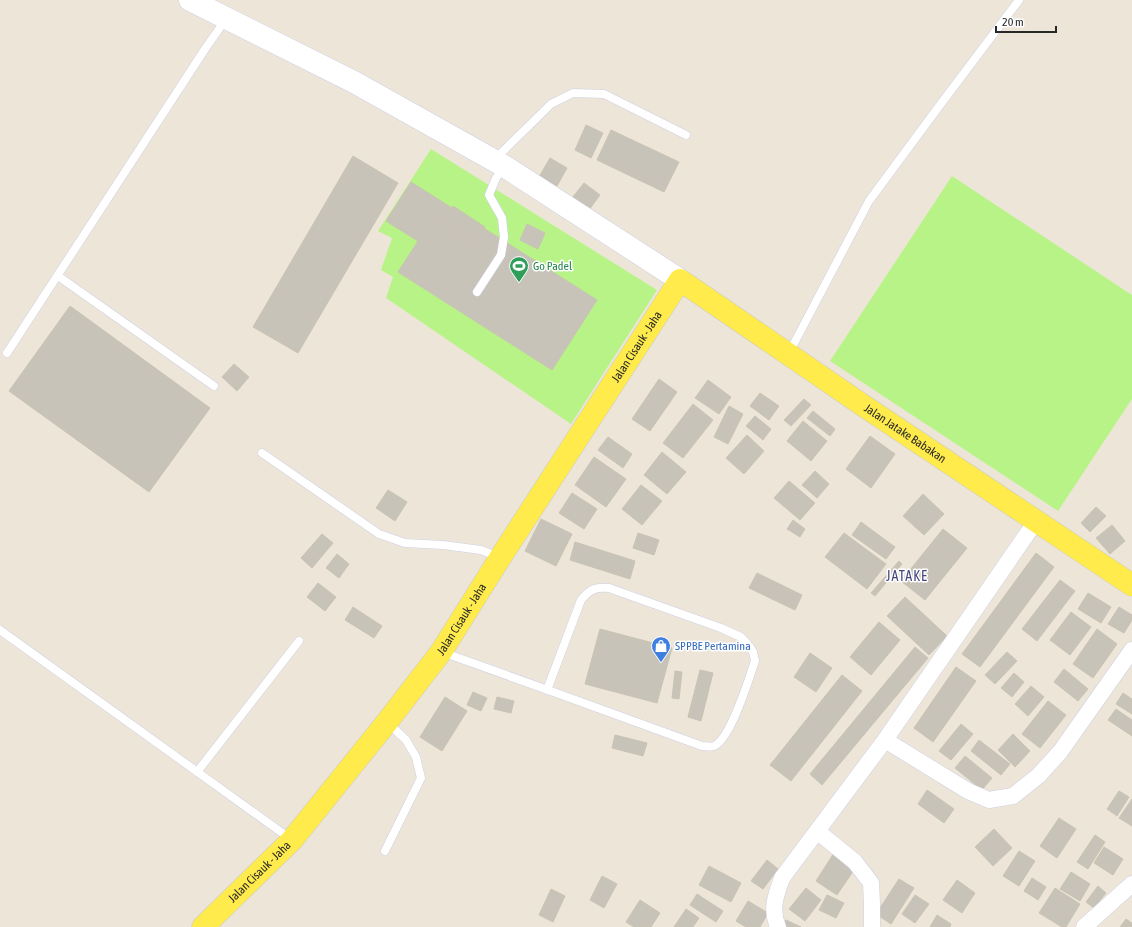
<svg xmlns="http://www.w3.org/2000/svg" width="1132" height="927" font-family="'Asap Condensed',sans-serif">
  <style>
    .pitch { fill: #b8f388 }
    .building { fill: #c8c3b8; stroke: #c8c3b2 }
    .lines { fill: none; stroke-linecap: round; stroke-linejoin: round }
    .service-casing { stroke: #cdcfe4; stroke-width: 9 }
    .minor-casing { stroke: #cdcfe4; stroke-width: 17 }
    .secondary-casing { stroke: #cdcfe4; stroke-width: 23 }
    .primary-casing { stroke: #cbcbcb; stroke-width: 23 }
    .service { stroke: #fff; stroke-width: 8 }
    .minor { stroke: #fff; stroke-width: 16 }
    .secondary { stroke: #fff; stroke-width: 22 }
    .primary { stroke: #ffeb4b; stroke-width: 22 }
    .labels { text-anchor: middle; dominant-baseline: central; stroke-width: 3; stroke-linejoin: round; paint-order: stroke }
    .leisure-label { font-size: 12px; fill: #27864d; stroke: #fff; text-anchor: start }
    .street-label { font-size: 12px; fill: #282828; stroke: #fff }
    .shop-label { font-size: 12px; fill: #366cbe; stroke: #fff; text-anchor: start }
    .quarter-label { font-size: 14px; letter-spacing: 1px; fill: #44477e; stroke: #fff }
  </style>
  <rect width="100%" height="100%" fill="#ede6d8"/>
  <path class="pitch" d="M431 149 657 290 571 424 386 298 393 277 381 270 392 238 378 231Z
    M952 176 1132 295V399L1058 511 830 361Z"/>
  <path class="building" d="M586 125 603 133 591 158 575 150Z
    M611 130 679 162 664 192 597 160Z
    M353 156 398 183 298 353 253 327Z
    M550 158 567 168 557 186 539 177Z
    M411 182 597 300 552 370 398 272 418 241 386 221Z
    M584 183 600 195 589 210 572 198Z
    M453 206 485 227 475 242 443 221Z
    M527 224 545 233 538 249 520 240Z
    M70 306 210 408 149 492 9 391Z
    M234 364 249 377 237 391 222 377Z
    M659 379 677 392 650 431 632 419Z
    M708 380 731 397 719 414 695 398Z
    M760 393 779 406 769 420 750 406Z
    M804 399 811 405 791 426 784 420Z
    M693 404 713 420 683 458 663 443Z
    M729 406 743 414 728 444 714 437Z
    M813 411 835 429 830 436 807 418Z
    M755 416 771 429 763 440 746 426Z
    M803 421 827 441 811 461 787 441Z
    M747 435 764 451 744 474 726 458Z
    M870 436 895 454 871 488 846 469Z
    M608 437 632 454 623 468 598 450Z
    M662 452 686 472 667 494 644 475Z
    M594 457 626 479 606 507 575 485Z
    M815 471 829 484 817 498 802 485Z
    M789 481 815 503 800 520 774 498Z
    M641 485 662 501 642 525 622 509Z
    M388 490 407 502 395 521 376 508Z
    M572 493 597 509 584 529 559 513Z
    M923 494 944 514 924 535 903 516Z
    M1096 507 1106 516 1090 532 1081 523Z
    M541 519 572 534 556 566 525 551Z
    M793 520 805 529 800 537 787 529Z
    M861 522 895 547 886 559 852 535Z
    M1112 525 1125 541 1110 554 1096 538Z
    M943 529 967 548 925 600 901 581Z
    M638 533 659 540 654 555 633 548Z
    M844 533 886 564 867 589 825 557Z
    M322 534 333 543 312 568 301 558Z
    M575 542 635 561 630 579 570 560Z
    M1036 553 1054 567 980 667 962 654Z
    M337 554 349 564 339 578 326 568Z
    M899 561 902 564 875 596 871 593Z
    M757 573 802 595 795 610 749 588Z
    M1060 580 1075 591 1037 641 1022 629Z
    M318 583 336 597 325 611 307 597Z
    M1088 593 1111 607 1101 623 1078 609Z
    M905 597 947 636 929 655 887 616Z
    M353 607 382 626 374 638 345 620Z
    M1119 607 1132 615V620L1124 633 1108 624Z
    M1071 612 1091 627 1070 655 1050 640Z
    M879 622 900 640 871 675 850 657Z
    M600 629 672 648 657 703 585 684Z
    M1097 629 1117 644 1093 678 1073 664Z
    M915 647 928 658 822 785 810 774Z
    M1007 652 1017 661 995 684 985 675Z
    M810 653 832 668 816 692 794 677Z
    M956 667 976 681 933 742 914 728Z
    M1064 669 1088 689 1078 701 1054 682Z
    M700 670 713 673 701 721 688 717Z
    M675 671 682 672 679 699 672 698Z
    M1014 673 1024 682 1012 697 1001 688Z
    M842 675 862 691 791 781 770 765Z
    M1031 686 1044 697 1028 716 1015 704Z
    M473 692 487 698 481 711 467 705Z
    M1123 693 1132 699V714L1116 704Z
    M445 697 467 711 442 751 420 737Z
    M497 697 514 701 511 713 494 709Z
    M1048 701 1066 715 1040 748 1022 734Z
    M1116 709 1132 720V736L1108 720Z
    M961 724 973 734 951 760 939 751Z
    M1013 734 1030 751 1015 767 998 750Z
    M615 735 647 743 643 756 612 748Z
    M979 740 1010 764 1001 775 971 751Z
    M965 756 992 778 982 790 955 768Z
    M927 790 954 809 944 823 918 804Z
    M1119 791 1129 797 1117 816 1107 809Z
    M1132 799V826L1119 818Z
    M1059 818 1076 829 1057 858 1040 846Z
    M994 829 1012 848 993 866 975 847Z
    M1095 835 1105 842 1088 869 1077 862Z
    M1104 847 1123 859 1113 875 1094 863Z
    M1019 851 1035 861 1019 886 1003 876Z
    M834 853 856 867 837 895 816 881Z
    M767 860 778 869 763 889 751 881Z
    M709 866 741 883 731 902 699 885Z
    M1071 872 1090 884 1080 901 1060 889Z
    M602 876 617 884 604 908 590 900Z
    M1032 878 1046 887 1038 900 1024 891Z
    M899 879 914 888 891 924 876 914Z
    M957 880 975 893 962 913 943 900Z
    M1098 886 1106 893 1094 908 1086 902Z
    M806 888 821 900 805 921 789 909Z
    M1055 888 1080 904 1066 927H1062L1039 913Z
    M551 889 565 896 553 922 539 915Z
    M697 894 723 911 716 922 690 905Z
    M827 895 844 903 836 918 819 910Z
    M915 895 929 904 915 923 902 914Z
    M640 900 660 913 651 927H634L626 922Z
    M748 901 768 913 760 927H746L736 921Z
    M686 909 699 918 693 927H674Z
    M937 915 951 924 950 927H930Z
    M1126 919 1132 923V927H1120Z
    M786 920 801 927H787L784 925Z"/>
  <g class="lines">
    <defs>
      <path id="service" d="M494 160 551 104 573 93 604 94 686 135
        M58 276 214 386
        M477 292 501 255 504 237 502 218 489 195 496 178 504 167
        M7 353 205 49 226 19
        M789 353 869 201 937 109 1019 0
        M262 453 379 534 405 543 443 545 481 550 499 557
        M0 630 292 840
        M442 652C529 683 615 714 702 746 706 746 711 747 714 746 731 739 749 678 755 661L753 652 750 647 741 637 721 628 609 588C595 587 590 589 581 600L547 690
        M197 772 299 641
        M385 851 421 778 416 757 406 740 388 723"/>
      <path id="minor" d="M885 740 968 791 989 800 1013 796 1038 776 1060 752 1132 650
        M817 831 855 862 871 883 872 904V927
        M778 927C770 909 776 895 782 878L885 740 1036 521
        M1084 927 1132 884"/>
      <path id="secondary" d="M190 0 354 82 504 166 680 280"/>
      <g id="primary">
        <path id="s1" d="M203 927 292 840 387 722 441 652 500 558 680 280 864 406 1132 585"/>
      </g>
    </defs>
    <use href="#service" class="service-casing"/>
    <use href="#minor" class="minor-casing"/>
    <use href="#secondary" class="secondary-casing"/>
    <use href="#primary" class="primary-casing"/>
    <use href="#service" class="service"/>
    <use href="#minor" class="minor"/>
    <use href="#secondary" class="secondary"/>
    <use href="#primary" class="primary"/>
  </g>
  <defs>
    <symbol id="stadium-pin" viewBox="-11 -11 22 30"><path d="M0 17L-7.5 6A9.5 9.5 0 1 1 7.5 6Z" fill="#2e9e5b" stroke="#fff"/><path d="M0-5a6.5 5 0 1 0 0 10a6.5 5 0 1 0 0-10ZM-3.5-1.8h7v3.6h-7Z" fill="#fff"/></symbol>
    <symbol id="shop-pin" viewBox="-11 -11 22 30"><path d="M0 17L-7.5 6A9.5 9.5 0 1 1 7.5 6Z" fill="#3f7fe0" stroke="#fff"/><path d="M-5-2.5h2.3a2.7 3.5 0 0 1 5.4 0H5L5.5 6h-11ZM-1.5-2.5h3a1.5 2.3 0 0 0-3 0Z" fill="#fff"/></symbol>
  </defs>
  <g fill-rule="evenodd">
    <use href="#stadium-pin" x="508" y="255" width="22" height="30"/>
    <use href="#shop-pin" x="650" y="635" width="22" height="30"/>
  </g>
  <g class="labels">
    <g class="leisure-label">
      <text x="533" y="266">Go Padel</text>
    </g>
    <g class="street-label">
      <text stroke="none"><textPath href="#s1" startOffset="727">Jalan Cisauk - Jaha</textPath></text>
      <text stroke="none"><textPath href="#s1" startOffset="1079">Jalan Jatake Babakan</textPath></text>
      <text stroke="none"><textPath href="#s1" startOffset="403">Jalan Cisauk - Jaha</textPath></text>
      <text stroke="none"><textPath href="#s1" startOffset="79">Jalan Cisauk - Jaha</textPath></text>
    </g>
    <g class="shop-label">
      <text x="675" y="646">SPPBE Pertamina</text>
    </g>
    <g class="quarter-label">
      <text x="907" y="576">JATAKE</text>
    </g>
  </g>
  <path d="M996 26v6h60v-6" fill="none" stroke="#282828" stroke-width="2"/>
  <text x="1002" y="26" font-size="12" fill="#282828" stroke="#ffffff" stroke-width="3" paint-order="stroke">20 m</text>
</svg>
